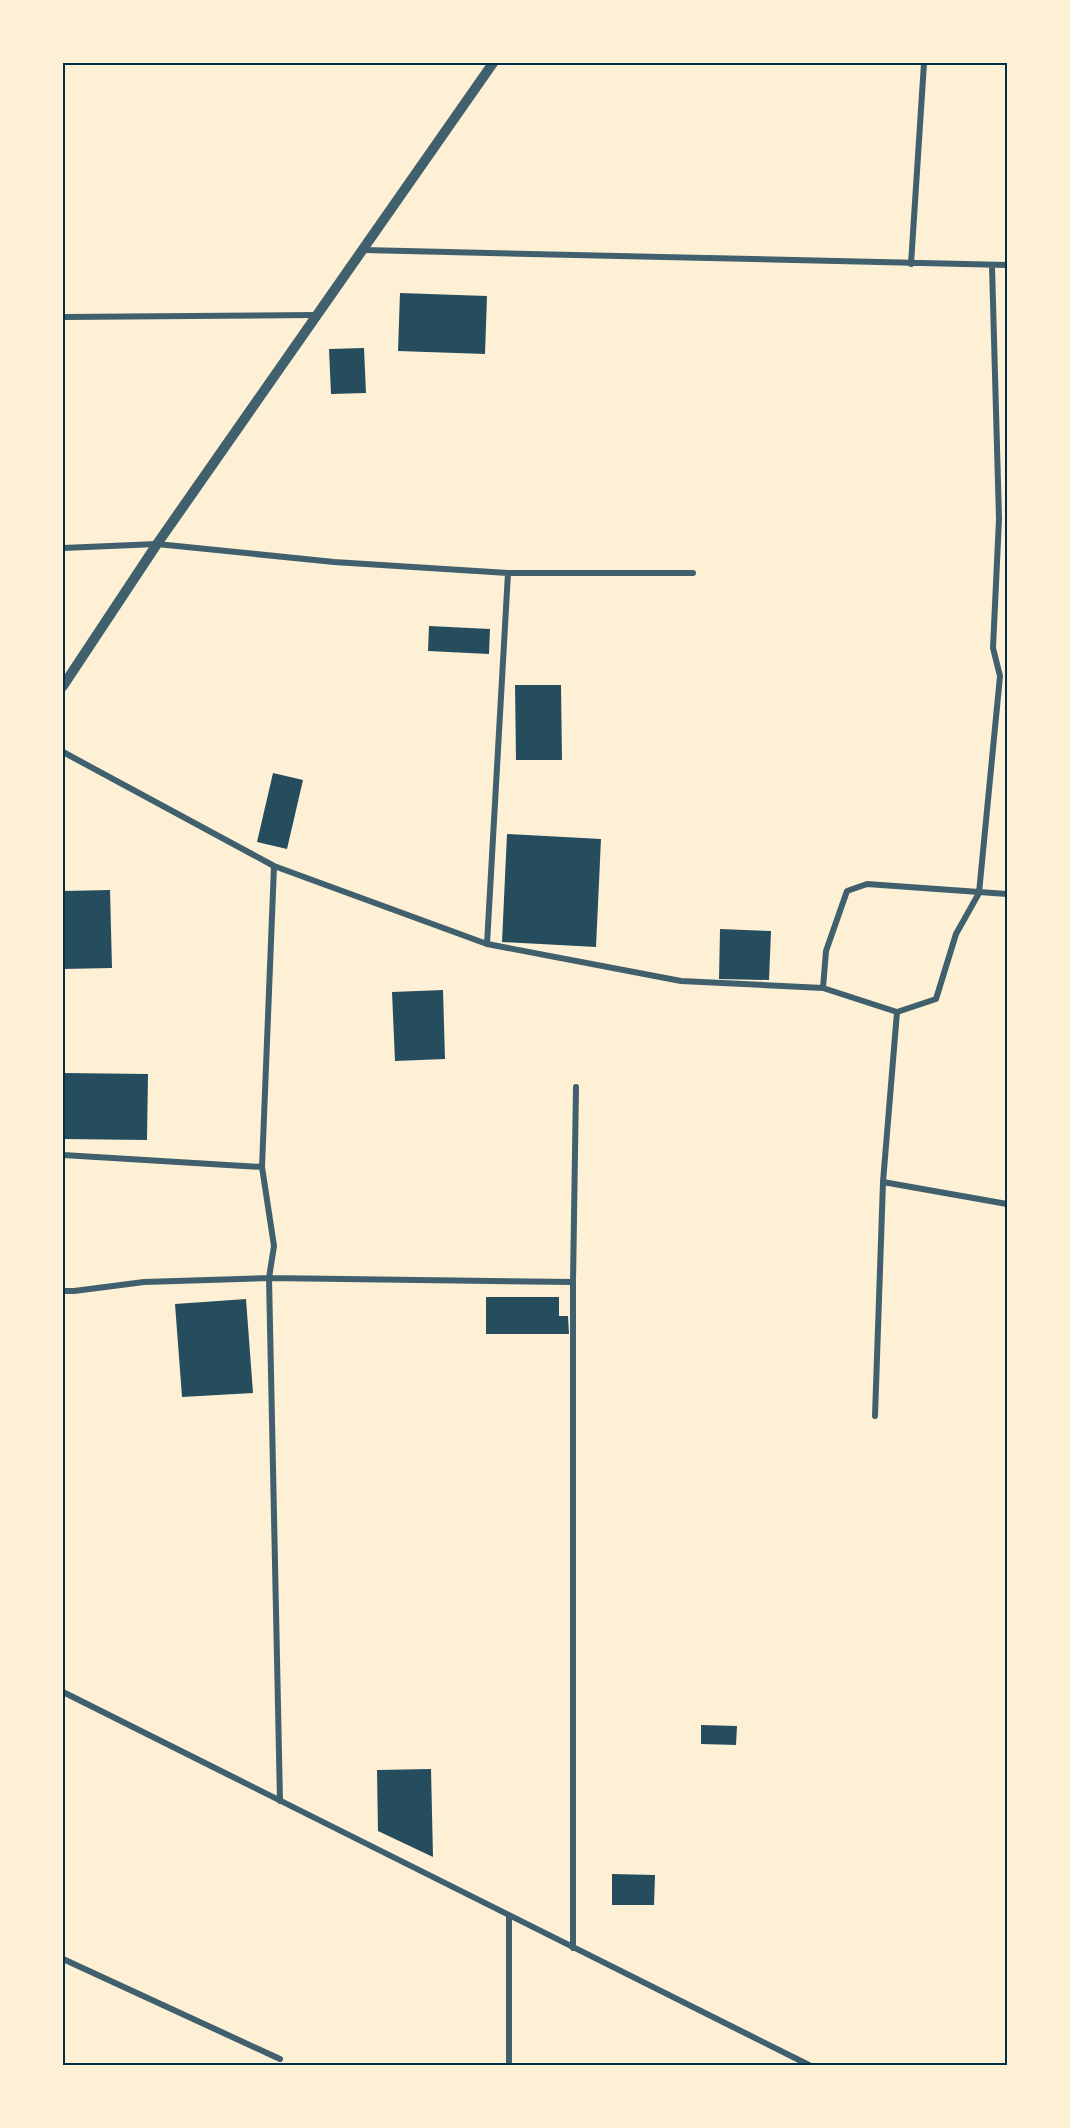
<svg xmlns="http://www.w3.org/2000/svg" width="1070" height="2128" font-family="Mulish,sans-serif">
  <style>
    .building { fill: #264d5e }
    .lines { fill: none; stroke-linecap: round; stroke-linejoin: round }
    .minor { stroke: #3f606c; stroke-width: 6 }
    .tertiary { stroke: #3f606c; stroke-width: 10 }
    .neatline { fill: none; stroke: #003049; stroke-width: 2 }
  </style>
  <rect width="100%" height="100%" fill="#fdf0d5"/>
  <path class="building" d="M400 293 487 296 485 354 398 351Z
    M364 348 366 393 331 394 329 349Z
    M429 626 490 629 489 654 428 651Z
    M515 685H561L562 760H516Z
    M273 773 303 780 287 849 257 842Z
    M507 834 601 839 596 947 502 942Z
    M110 890 112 968 63 969V891Z
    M720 929 771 931 769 980 719 979Z
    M443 990 445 1059 395 1061 392 992Z
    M63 1073 148 1074 147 1140 63 1139Z
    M486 1297H559V1316H568L569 1334H486Z
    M246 1299 253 1393 182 1397 175 1304Z
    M701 1725 737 1726 736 1745 701 1744Z
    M431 1769 433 1857 378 1831 377 1770Z
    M612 1874 655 1875 654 1905H612Z"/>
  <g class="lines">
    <path class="minor" d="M363 250 1007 265
      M911 264 924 63
      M63 317 317 315
      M63 548 157 544 334 562 508 573H693
      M63 752 274 866 487 944 681 981 823 988 897 1012 936 999 956 934 979 893 1000 676 993 648 999 519 992 266
      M274 866 262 1167 274 1246 269 1278 280 1801
      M487 944 508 573
      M823 988 826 951 847 891 867 884 1007 894
      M63 1155 262 1167
      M883 1182 1007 1204
      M63 1291H74L144 1282 269 1278 573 1282
      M875 1416 883 1182 897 1012
      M63 1692 809 2065
      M509 1916V2065
      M573 1948V1282L576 1087
      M63 1959 280 2059"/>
    <path class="tertiary" d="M63 686 157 544 493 63"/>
  </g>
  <rect width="1070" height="2128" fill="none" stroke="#fdf0d5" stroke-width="129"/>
  <rect x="64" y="64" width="942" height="2000" class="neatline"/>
</svg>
